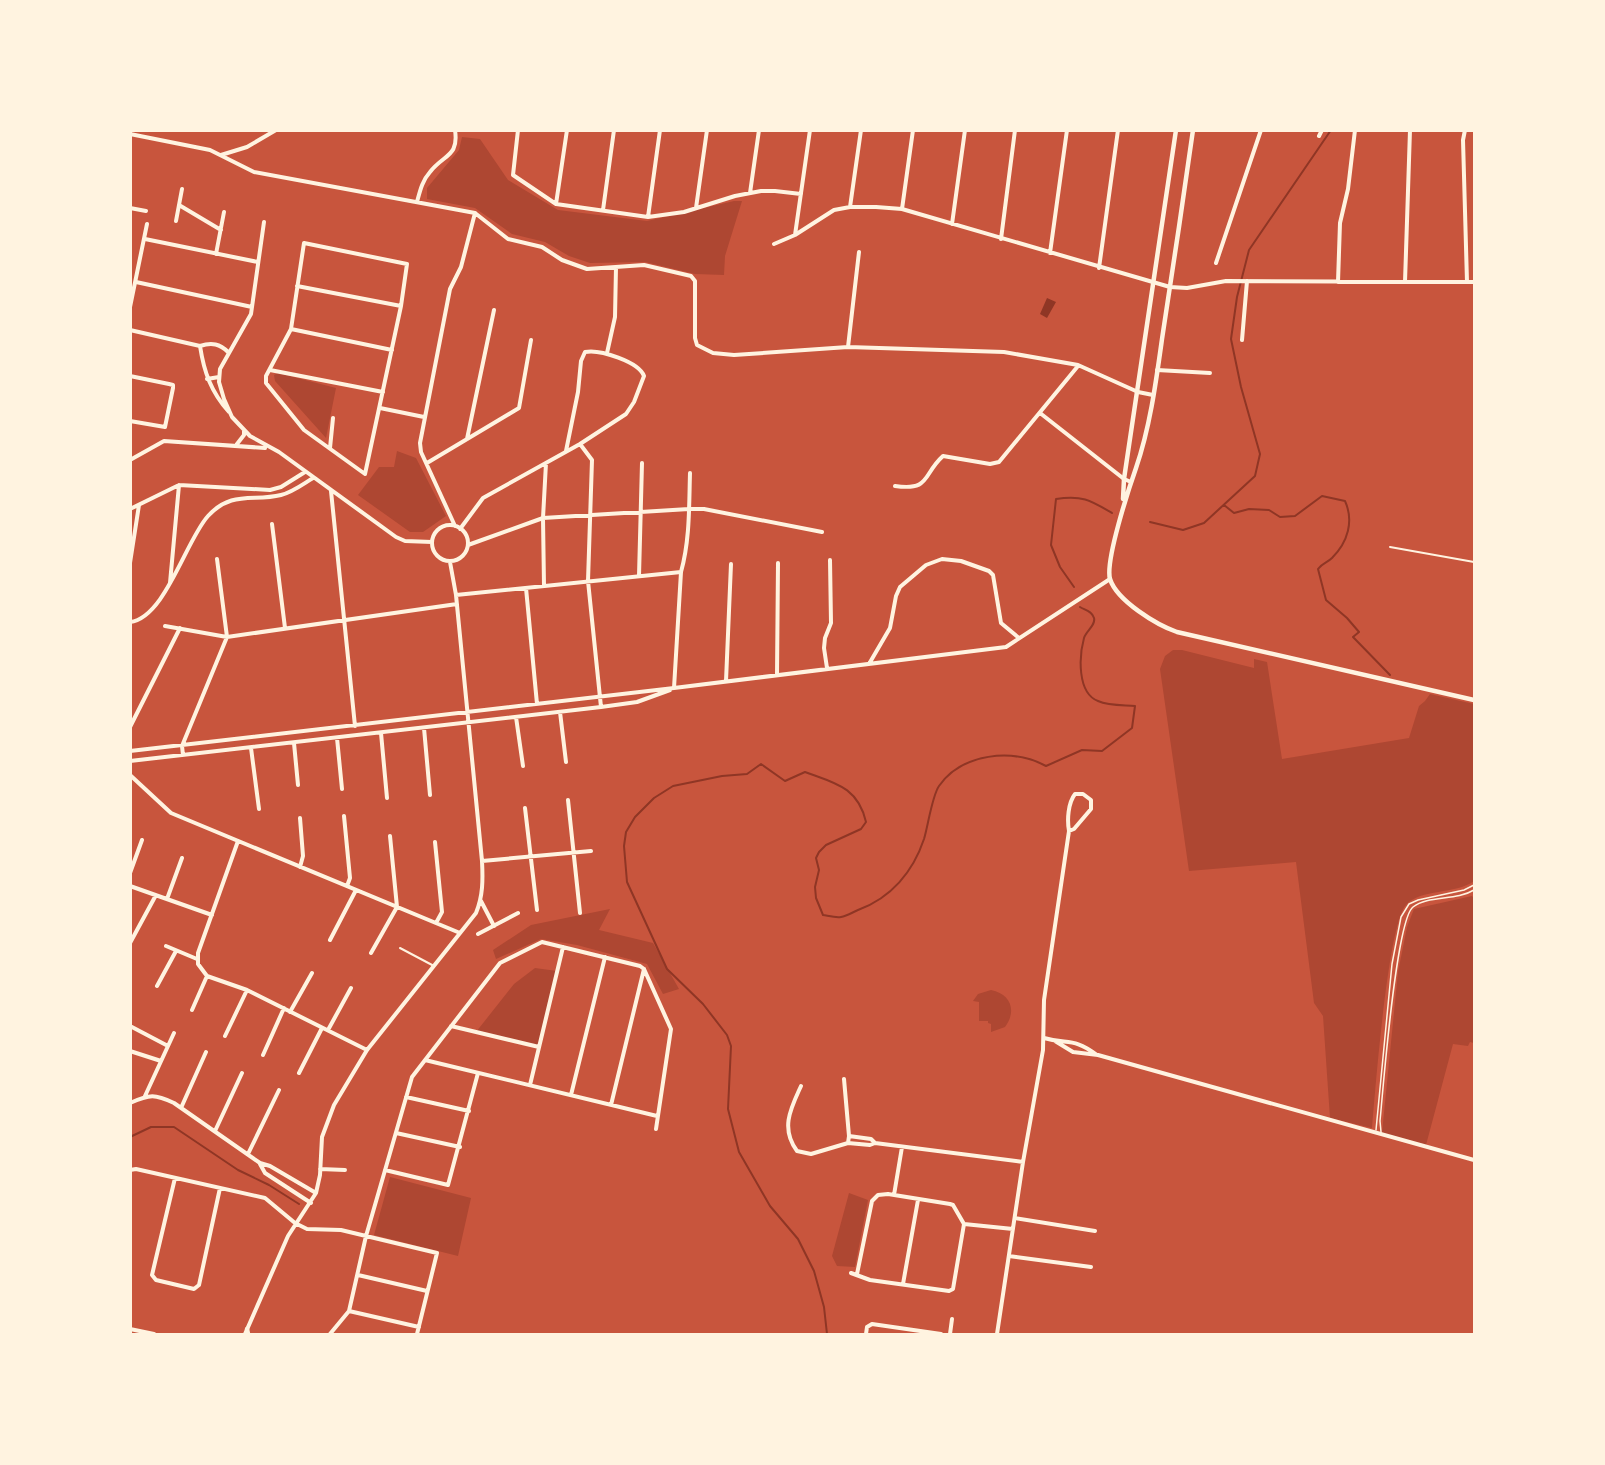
<svg xmlns="http://www.w3.org/2000/svg" width="1605" height="1465" font-family="Figtree,sans-serif">
  <style>
    .green { fill: #ae4732 }
    .water { fill: #8f3625 }
    .lines { fill: none; stroke-linecap: round; stroke-linejoin: round }
    .stream { stroke: #8f3625; stroke-width: 2 }
    .service { stroke: #fff3e0; stroke-width: 1.5 }
    .pedestrian { stroke: #fff3e0; stroke-width: 2 }
    .minor { stroke: #fff3e0; stroke-width: 4 }
    .tertiary { stroke: #fff3e0; stroke-width: 4.5 }
    .secondary { stroke: #fff3e0; stroke-width: 4.5 }
  </style>
  <rect width="100%" height="100%" fill="#c8553d"/>
  <path class="green" d="M462 137 480 139 508 180 558 210 647 221 734 201H742L725 256 724 275 695 274 645 262 590 263 569 256 545 242 512 234 475 208 427 199V188L459 150Z
    M278 373 336 388 326 438 275 381 274 375Z
    M397 451 416 458 446 516 423 532H410L358 495 379 467H394Z
    M1173 650H1182L1254 668V659L1267 662 1282 759 1409 738 1419 706 1425 701 1430 694 1474 704V881C1455 895 1421 888 1406 905 1388 923 1375 1093 1372 1128L1330 1118 1323 1016 1314 1003 1296 862 1189 871 1160 669 1165 656Z
    M1472 896 1474 899V1043L1470 1042 1468 1046 1453 1044 1426 1145 1382 1133 1398 972 1407 927 1414 909Z
    M610 909 599 930 653 943 679 989 663 994 647 964 577 945 541 939 496 959 493 950 531 925Z
    M535 968 557 971 539 1047 476 1032 514 984Z
    M991 990C1011 994 1017 1011 1005 1027L991 1032V1024L988 1023V1021H979V1002L973 1001 978 994Z
    M390 1177 471 1198 458 1256 374 1235Z
    M849 1193 868 1200 855 1267 837 1266 832 1256Z"/>
  <path class="water" d="M1047 298 1056 302 1047 318 1040 314Z"/>
  <g class="lines">
    <path class="stream" d="M1224 505 1234 513 1249 509 1269 510 1280 517 1295 516 1322 496 1345 501C1354 521 1348 542 1332 558 1327 563 1322 563 1318 569L1326 600 1347 618 1359 632 1353 637 1390 675
      M1150 522 1183 530 1204 523 1255 476 1260 454 1241 387 1231 339 1237 297 1249 250 1331 130
      M1074 587 1060 567 1051 545 1056 499C1082 495 1090 500 1112 513
      M130 1137 151 1127H174L238 1170 269 1185 299 1204
      M827 1334 824 1307 814 1271 798 1239 770 1206 739 1152 728 1109 731 1046 727 1035 703 1004 667 969 627 882 624 846 626 832 635 817 654 798 673 786 722 776 747 774 761 764 785 781 805 772C835 783 858 787 866 822L861 829 826 845 819 852 816 858 819 870 815 887 816 898 823 915C829 916 836 918 841 917 847 916 853 912 858 910 891 898 913 872 924 839 928 826 932 796 939 786 962 753 1012 748 1046 766L1082 750 1102 751 1132 728 1135 706C1124 705 1109 706 1098 701 1077 693 1079 656 1084 638 1086 631 1096 625 1094 618 1092 611 1085 610 1080 607"/>
    <path class="service" d="M1376 1130 1392 964 1401 917 1409 904 1418 900 1464 890 1474 885
      M1381 1132 1380 1121C1383 1090 1396 920 1413 907 1428 895 1456 901 1474 890"/>
    <path class="pedestrian" d="M1390 547 1474 562
      M400 948 434 966"/>
    <path class="minor" d="M518 130 513 175 556 204 648 217 684 212 735 196 761 191H775L801 194
      M1465 130 1463 140 1467 282
      M130 134 210 150 254 172 475 213 508 239 542 247 562 260 587 269 644 265 691 276 695 281V338L697 345 713 353 734 355 848 347 1004 352 1078 365 1138 392 1153 395
      M1319 136 1322 130
      M221 155 247 147 276 130
      M750 193 759 130
      M417 202C420 191 422 181 430 172 444 154 459 157 455 130
      M556 204 567 130
      M179 205 221 230
      M850 207 861 130
      M130 208 146 211
      M696 208 707 130
      M902 209 913 130
      M603 210 614 130
      M648 217 660 130
      M176 221 182 189
      M264 222 251 314 220 369 219 382 224 399 232 417 250 436 279 452 396 537 405 541 432 542
      M952 224 965 130
      M795 235 810 130
      M145 239 258 262
      M1001 239 1015 130
      M304 243 407 264 401 306 365 474 304 430 266 383V376L291 329Z
      M774 244 795 235 834 210 850 207H876L902 209 1170 287 1187 288 1226 281 1474 282
      M1050 253 1067 130
      M216 254 224 212
      M1216 263 1261 130
      M1099 268 1118 130
      M136 282 252 307
      M1338 282 1340 223 1348 189 1355 130
      M1405 282 1410 130
      M297 286 401 306
      M130 307 147 224
      M291 329 392 350
      M130 330 200 346
      M1242 340 1247 281
      M200 346C204 372 211 392 229 412
      M200 346C212 342 220 344 228 352
      M848 347 859 252
      M607 353 615 317 616 267
      M270 370 383 392
      M1157 370 1210 373
      M130 376 169 384 173 385V388L165 427 130 421
      M207 379 219 377
      M380 408 424 417
      M1040 413 1124 479 1131 482
      M467 439 494 310
      M237 444 244 435V430
      M580 444 592 460 588 581 601 707
      M330 448 333 418
      M130 460 164 441 265 448
      M427 463 519 408 531 340
      M895 486C931 491 922 475 943 456L990 464 999 462 1078 366
      M331 491 355 726
      M130 509 179 485 270 490 281 487 305 472
      M272 524 285 628
      M432 543a18 18 0 1 1 36 0a18 18 0 1 1-36 0Z
      M455 526 421 452 420 443 450 289 461 267 475 213
      M460 529 483 498 580 444 626 414 634 402 644 376C639 362 600 349 585 352L581 361 578 392 566 451
      M468 545 543 518 689 509H704L822 532
      M130 563 139 505
      M639 576 642 463
      M170 583 179 485
      M544 586 543 518 546 463
      M526 588 537 704
      M456 595 681 572
      M130 622C165 618 186 540 208 516 232 490 253 502 281 495 293 492 303 484 313 478
      M165 626 227 637 457 604
      M869 664 890 628 896 596 900 587 926 565 942 559 961 561 989 571 993 575 1001 623 1019 638
      M827 668 824 648 825 638 831 623 830 560
      M777 675 778 563
      M726 681 731 564
      M674 688 681 572C690 540 689 505 690 473
      M560 712 566 762
      M516 717 523 766
      M130 727 180 628
      M424 728 430 795
      M381 733 387 798
      M337 738 342 789
      M294 743 298 785
      M251 748 259 809
      M130 751 674 688 1006 647 1110 579
      M183 755 182 746 227 637 217 559
      M130 761 601 707 637 702 670 690
      M130 775 171 813 460 933
      M568 800 580 913
      M525 808 537 910
      M344 816 350 878 347 886
      M238 841 198 953V964L207 976 247 990 367 1050
      M435 842 442 912 436 923
      M482 861 591 851
      M300 867 303 856 300 818
      M130 873 142 840
      M130 886 212 915
      M167 899 182 858
      M481 901 494 926
      M478 934 518 913
      M330 940 356 890
      M130 943 156 895
      M166 946 197 959
      M371 953 397 907 390 836
      M157 986 176 951
      M192 1010 207 976
      M290 1012 312 973
      M130 1026 168 1046
      M451 1026 539 1047
      M328 1030 351 988
      M225 1036 247 990
      M1044 1038C1068 1045 1073 1037 1097 1055
      M1055 1041 1073 1052 1098 1055 1474 1160
      M130 1051 161 1061
      M263 1055 284 1008
      M425 1060 657 1116
      M299 1073 322 1028
      M530 1085 563 947
      M801 1086C791 1108 780 1128 797 1151L811 1154 848 1143 849 1136 844 1079
      M571 1095 605 957
      M145 1096 174 1033
      M406 1097 469 1111
      M130 1103C150 1094 155 1094 174 1103L260 1163 270 1166 316 1193
      M611 1105 644 969
      M181 1108 206 1052
      M215 1131 242 1073
      M396 1133 460 1147
      M849 1136 871 1139 875 1143
      M848 1143 870 1145 875 1143 1023 1162
      M248 1154 279 1090
      M260 1164 265 1173 311 1203
      M320 1169 345 1170
      M130 1170 136 1169 265 1198 295 1223 307 1229 341 1230 437 1253 417 1334
      M385 1170 448 1185 478 1073
      M175 1178 152 1275 156 1280 194 1289 199 1285 220 1188
      M894 1195 902 1147
      M1015 1218 1095 1231
      M964 1224 1013 1229
      M1009 1256 1091 1267
      M851 1273 870 1280 949 1291 953 1289 964 1224
      M857 1274 872 1201 878 1195 888 1194 950 1204 953 1205 964 1224
      M358 1275 427 1291
      M903 1284 918 1200
      M349 1311 419 1327
      M130 1329 154 1334
      M245 1334 288 1236 316 1193 320 1175 322 1137 334 1105 367 1050 476 913C483 896 483 880 482 861L456 595 450 562
      M330 1334 349 1311 366 1236 412 1077 500 963 542 942 640 966 644 969 671 1029 656 1129
      M866 1334 867 1327 872 1324 941 1334
      M950 1334 952 1319
      M997 1334 1023 1162 1043 1050 1044 1000 1069 831C1067 820 1068 803 1075 794H1083L1091 800V809L1074 829 1069 831"/>
    <path class="tertiary" d="M247 1329 248 1334"/>
    <path class="secondary" d="M1193 130C1183 200 1173 269 1162 339 1156 382 1150 427 1136 468 1129 488 1105 561 1110 579 1117 601 1157 625 1177 632L1474 700
      M1123 499 1124 479 1176 130"/>
  </g>
  <rect width="1605" height="1465" fill="none" stroke="#fff3e0" stroke-width="264"/>
</svg>
